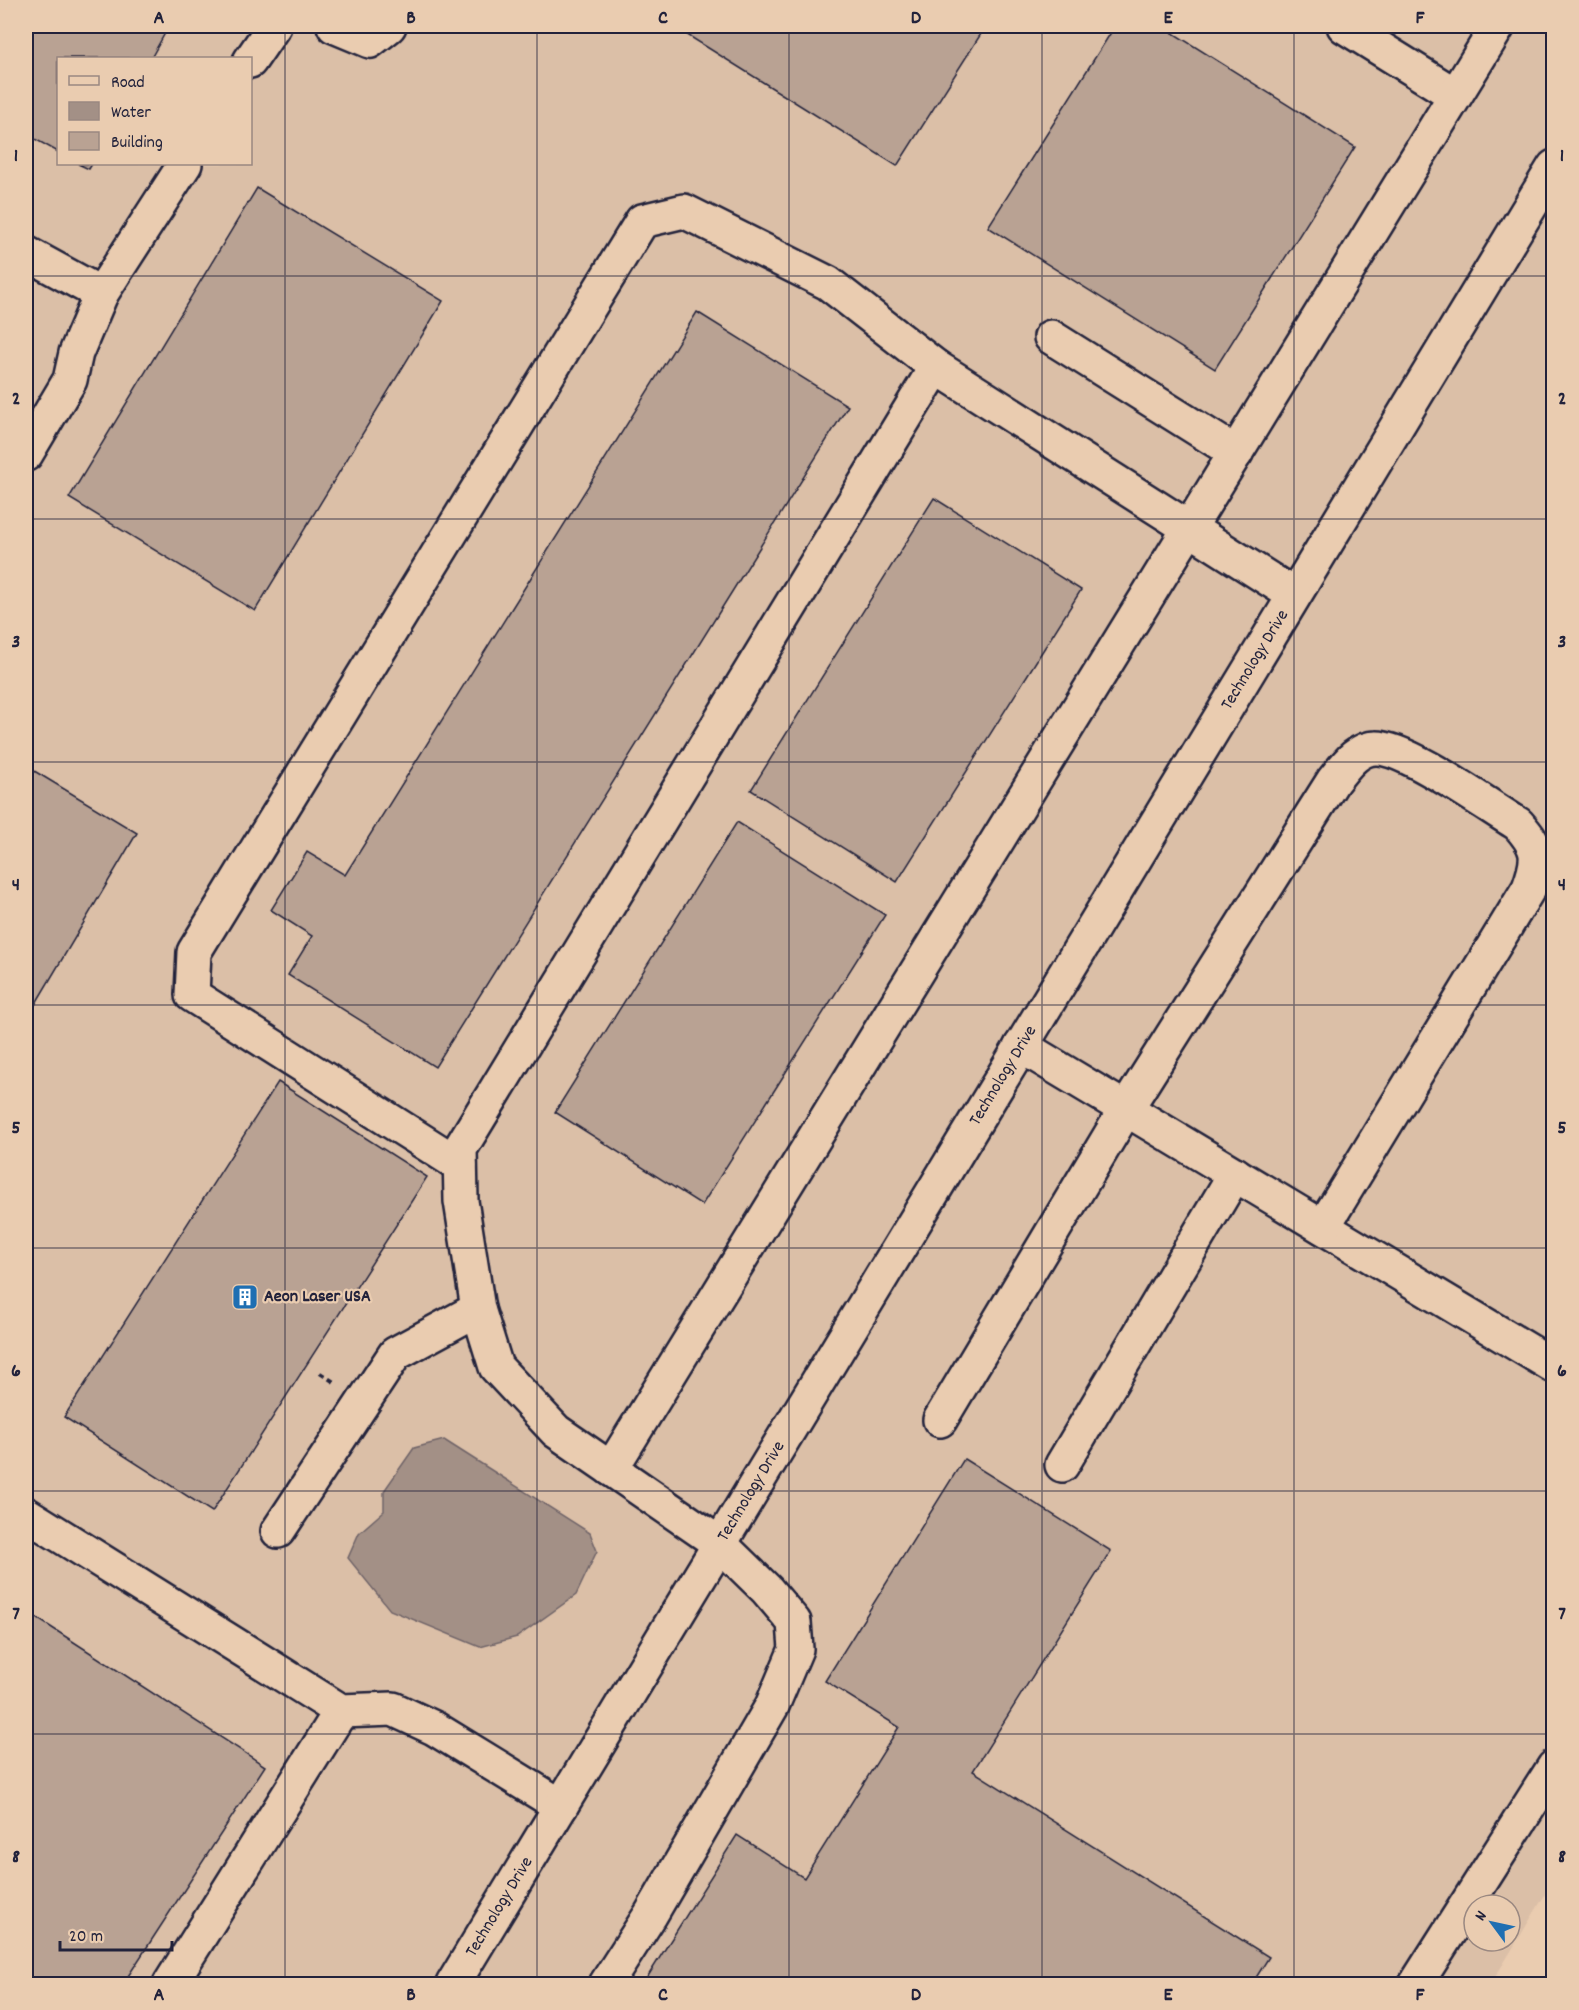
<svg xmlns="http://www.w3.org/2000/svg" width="1579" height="2010" font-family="Dekko,sans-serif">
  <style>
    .built { fill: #dbbfa7; fill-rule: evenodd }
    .water { fill: #a39086; stroke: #6f6468; stroke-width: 1.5 }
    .building { fill: #b9a293; stroke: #22223b; stroke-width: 1.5 }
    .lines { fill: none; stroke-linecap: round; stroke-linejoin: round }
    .minor-casing { stroke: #22223b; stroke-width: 38 }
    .path { stroke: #22223b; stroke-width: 4; stroke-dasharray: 6 4.5; stroke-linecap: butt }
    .minor { stroke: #eaccb0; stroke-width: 33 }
    .grid { fill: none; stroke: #22223b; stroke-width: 1.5; stroke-opacity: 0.55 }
    .labels { text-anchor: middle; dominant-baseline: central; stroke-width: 4.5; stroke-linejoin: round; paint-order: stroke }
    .street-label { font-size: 18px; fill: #22223b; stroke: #eaccb0 }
    .poi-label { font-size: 18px; font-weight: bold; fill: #22223b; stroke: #eaccb0; text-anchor: start }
    .neatline { fill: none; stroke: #22223b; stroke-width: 2 }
    .grid-label { font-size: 20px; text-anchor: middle; font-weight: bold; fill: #22223b }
  </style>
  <rect width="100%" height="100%" fill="#eaccb0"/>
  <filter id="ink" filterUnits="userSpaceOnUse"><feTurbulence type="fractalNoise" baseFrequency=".0167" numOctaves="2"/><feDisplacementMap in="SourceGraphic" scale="12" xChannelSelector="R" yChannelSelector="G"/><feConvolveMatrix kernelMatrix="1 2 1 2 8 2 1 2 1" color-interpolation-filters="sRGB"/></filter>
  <g filter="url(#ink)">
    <path class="built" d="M26 26H1553L1554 1880 1491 1984H26ZM58 58H250V164H58ZM1474 1905H1510V1941H1474Z"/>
    <path class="water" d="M444 1440 590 1533 597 1551 576 1595 517 1637 480 1647 390 1610 348 1558 359 1533 384 1511V1491L414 1448Z"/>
    <path class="building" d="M26 26H169L151 58H58V152L26 134Z
      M673 26H986L897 166Z
      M1115 26H1162L1355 147 1215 369 988 227Z
      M78 164H92L89 169Z
      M257 188 443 301 255 611 69 498Z
      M697 312 848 406 435 1067 288 975 312 936 271 910 307 852 345 875Z
      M934 498 1081 590 897 882 751 790Z
      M26 766 137 833 26 1020Z
      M737 822 885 915 702 1205 555 1112Z
      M278 1082 427 1177 212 1512 64 1417Z
      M964 1459 1111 1551 973 1771 1269 1957 1252 1984H643L737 1835 804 1878 899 1727 825 1681Z
      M26 1611 265 1766 123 1984H31L26 1981Z"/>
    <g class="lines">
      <defs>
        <g id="minor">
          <path d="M334 26 370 41 389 26"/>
          <path d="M1344 26 1455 95"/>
          <path d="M250 61 274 26"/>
          <path d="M26 253 101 294 76 353 70 380 26 454"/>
          <path d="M101 294 185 164"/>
          <path d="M1051 337 1236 453"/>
          <path d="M1021 1046 1554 1366"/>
          <path d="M460 1165 192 995 194 952 642 221 684 211 828 283 936 367"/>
          <path d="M940 1420 1126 1109 1333 781C1344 768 1356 748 1376 748 1406 747 1488 806 1518 824 1540 849 1540 857 1529 888L1323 1227"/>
          <path d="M1062 1465 1235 1174"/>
          <path d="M611 1469 1498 26"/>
          <path d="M26 1514 341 1711 170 1984"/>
          <path d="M278 1531 395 1354 478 1309"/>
          <path d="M341 1711 393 1709 434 1728 561 1806"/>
          <path id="s1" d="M453 1984 1554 167"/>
          <path d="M606 1984 651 1914 772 1706 796 1649 794 1622 767 1590 720 1544 556 1431 496 1367 478 1309 461 1201 460 1149 936 367 1294 595"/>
          <path d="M1416 1984 1554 1767"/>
        </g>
      </defs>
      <use href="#minor" class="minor-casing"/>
      <path class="path" d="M320 1373 334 1382"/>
      <use href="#minor" class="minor"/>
    </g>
  </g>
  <path class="grid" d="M285 26V1984M537 26V1984M789 26V1984M1042 26V1984M1294 26V1984M26 276H1554M26 519H1554M26 762H1554M26 1005H1554M26 1248H1554M26 1491H1554M26 1734H1554"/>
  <defs>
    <symbol id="building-square" viewBox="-11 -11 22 22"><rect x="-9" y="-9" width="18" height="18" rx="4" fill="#1f6fb2" stroke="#eaccb0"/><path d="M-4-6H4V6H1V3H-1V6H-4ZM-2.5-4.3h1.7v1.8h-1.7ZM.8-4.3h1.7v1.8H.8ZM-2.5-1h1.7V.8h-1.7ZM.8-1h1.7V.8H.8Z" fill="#fff"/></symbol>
  </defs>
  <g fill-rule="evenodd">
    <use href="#building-square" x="230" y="1282" width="30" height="30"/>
  </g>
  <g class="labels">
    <g class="street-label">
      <text stroke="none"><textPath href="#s1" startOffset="1548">Technology Drive</textPath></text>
      <text stroke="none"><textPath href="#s1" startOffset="1062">Technology Drive</textPath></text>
      <text stroke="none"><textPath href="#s1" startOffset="576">Technology Drive</textPath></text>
      <text stroke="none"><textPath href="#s1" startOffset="90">Technology Drive</textPath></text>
    </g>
    <g class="poi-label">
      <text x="264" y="1297">Aeon Laser USA</text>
    </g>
  </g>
  <rect width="1579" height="2010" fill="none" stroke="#eaccb0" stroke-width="66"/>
  <rect x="57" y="57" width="195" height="108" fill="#eaccb0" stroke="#9a8881" stroke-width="1.5"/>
  <rect x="69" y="76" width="30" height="9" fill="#eaccb0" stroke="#9a8881" stroke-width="1.5"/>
  <text x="111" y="87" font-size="18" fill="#22223b">Road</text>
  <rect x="69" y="102" width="30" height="18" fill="#a39086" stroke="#9a8881" stroke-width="1.5"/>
  <text x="111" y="117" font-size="18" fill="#22223b">Water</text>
  <rect x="69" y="132" width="30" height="18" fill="#b9a293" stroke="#9a8881" stroke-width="1.5"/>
  <text x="111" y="147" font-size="18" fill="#22223b">Building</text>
  <g transform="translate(1492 1923) rotate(303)"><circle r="28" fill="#eaccb0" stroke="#9a8881" stroke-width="1.5"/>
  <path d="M0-4.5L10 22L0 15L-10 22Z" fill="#1f6fb2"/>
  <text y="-9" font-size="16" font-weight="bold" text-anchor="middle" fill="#22223b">N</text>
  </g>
  <path d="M60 1941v9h112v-9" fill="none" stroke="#22223b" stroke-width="3"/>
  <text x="69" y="1941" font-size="18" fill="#22223b" stroke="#eaccb0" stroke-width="4.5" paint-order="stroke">20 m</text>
  <rect x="33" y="33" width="1513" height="1944" class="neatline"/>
  <g class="grid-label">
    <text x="159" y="23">A</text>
    <text x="411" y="23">B</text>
    <text x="663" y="23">C</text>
    <text x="916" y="23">D</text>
    <text x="1168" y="23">E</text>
    <text x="1420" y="23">F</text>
    <text x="16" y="161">1</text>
    <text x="1562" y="161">1</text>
    <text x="16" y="404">2</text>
    <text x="1562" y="404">2</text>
    <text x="16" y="647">3</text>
    <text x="1562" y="647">3</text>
    <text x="16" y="890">4</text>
    <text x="1562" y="890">4</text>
    <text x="16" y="1133">5</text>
    <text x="1562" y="1133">5</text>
    <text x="16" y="1376">6</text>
    <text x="1562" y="1376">6</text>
    <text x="16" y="1619">7</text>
    <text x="1562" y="1619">7</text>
    <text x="16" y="1862">8</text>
    <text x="1562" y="1862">8</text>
    <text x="159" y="2000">A</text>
    <text x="411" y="2000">B</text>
    <text x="663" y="2000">C</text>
    <text x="916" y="2000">D</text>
    <text x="1168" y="2000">E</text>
    <text x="1420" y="2000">F</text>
  </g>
</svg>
